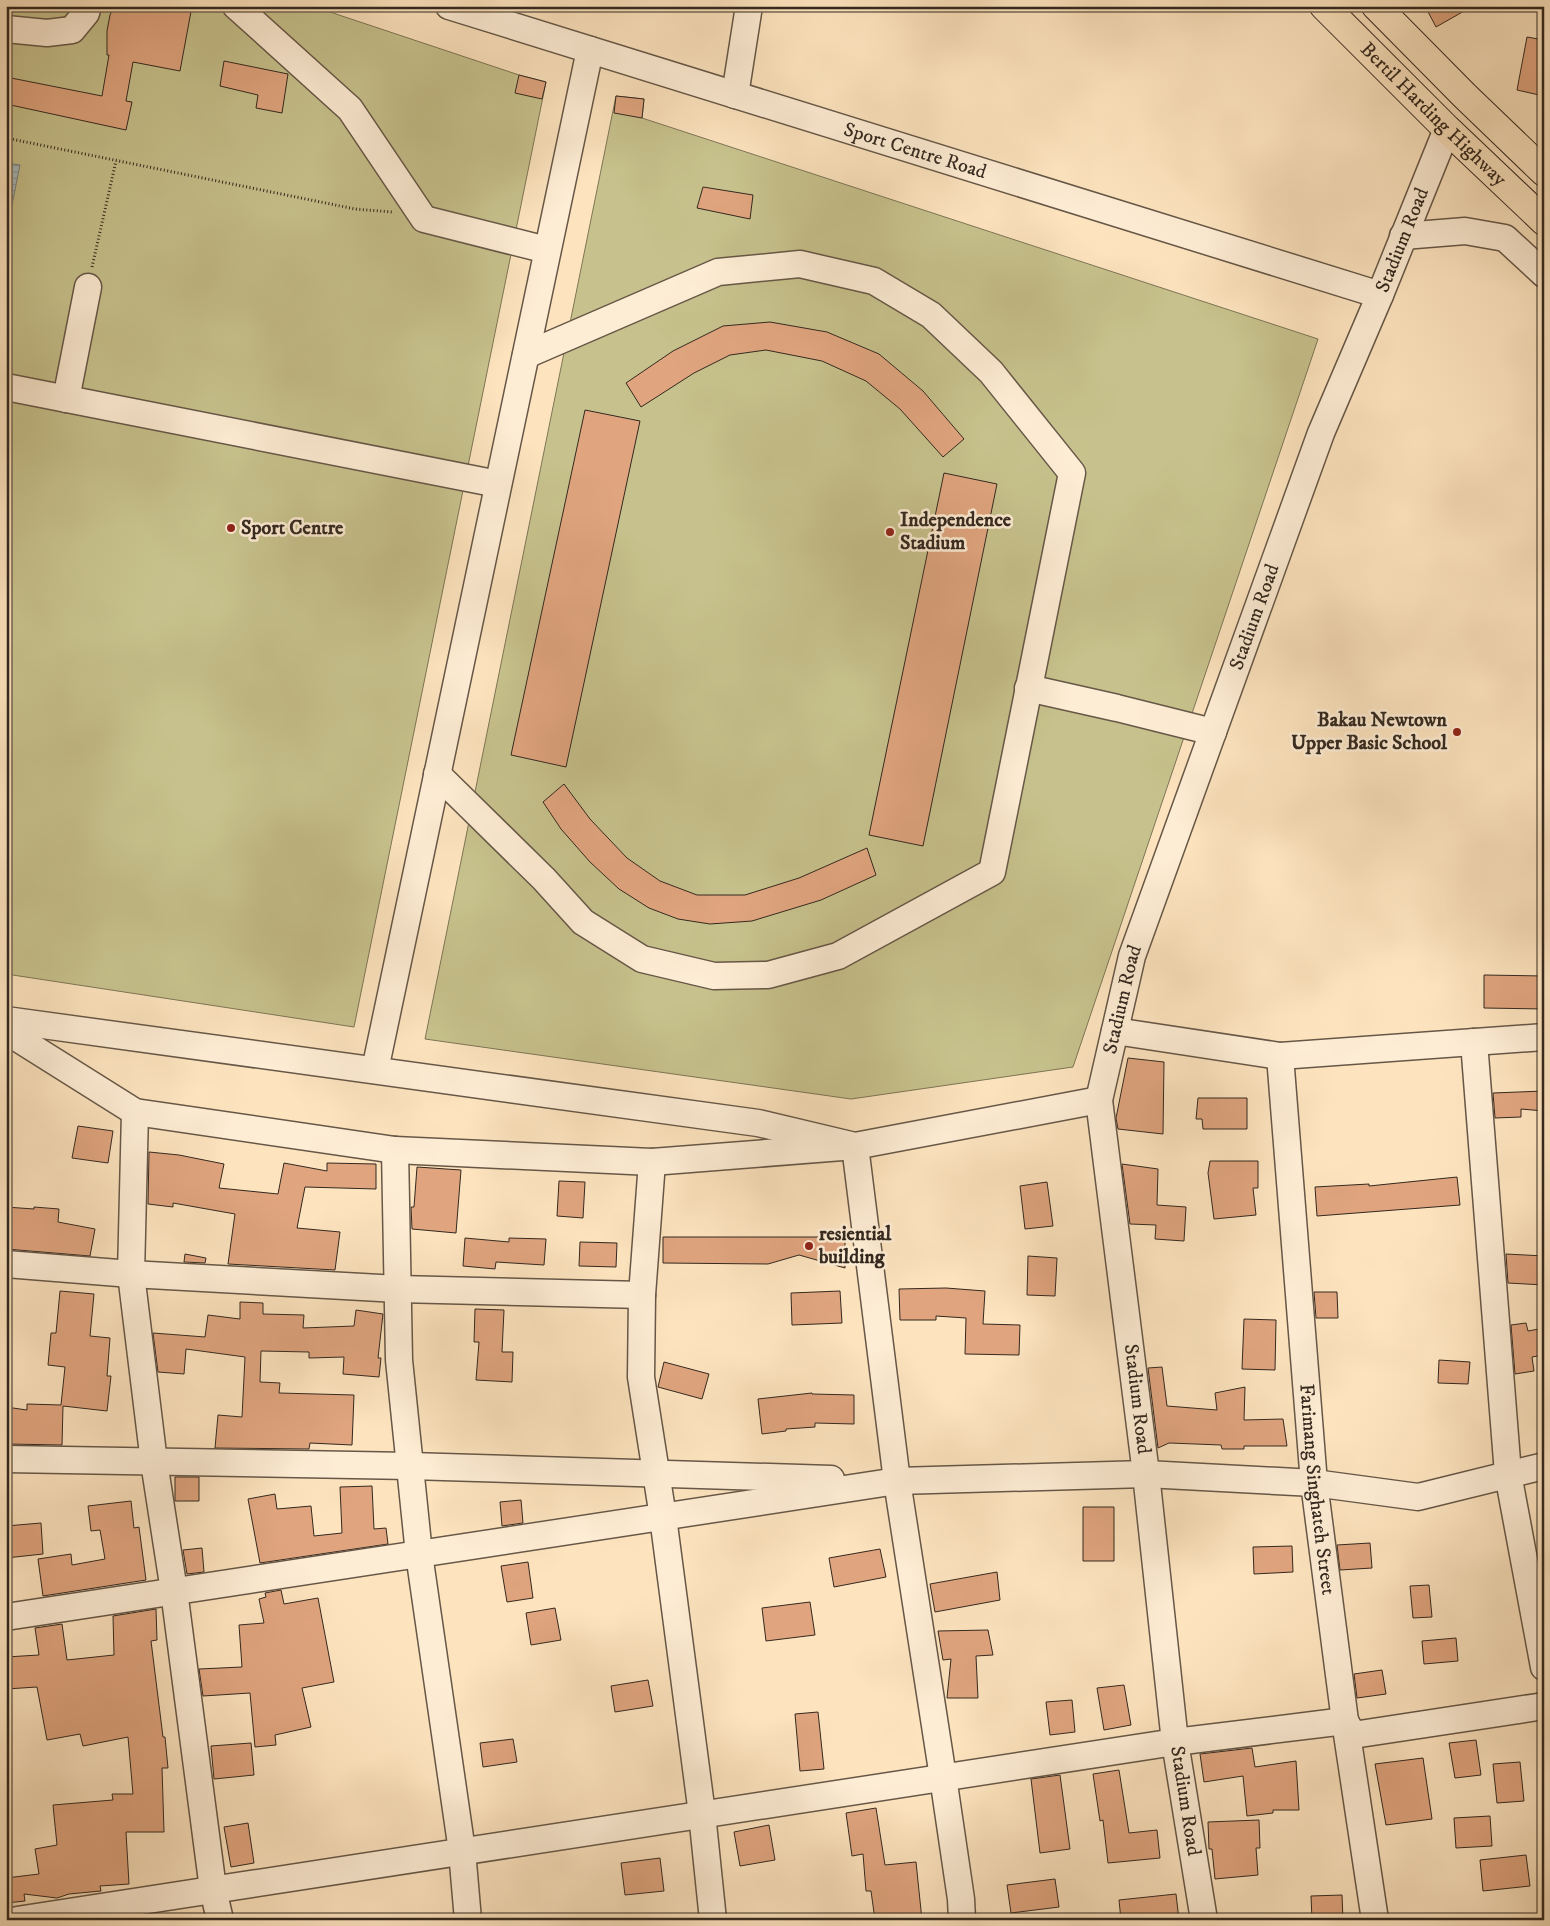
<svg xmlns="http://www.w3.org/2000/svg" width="1550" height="1926" font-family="'IM FELL DW Pica',serif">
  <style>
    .park { fill: #c7c28d; stroke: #7d7556 }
    .water { fill: url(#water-rules); stroke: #78807e }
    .building { fill: #e0a57f; stroke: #33281f }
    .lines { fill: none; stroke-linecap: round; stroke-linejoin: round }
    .minor-casing { stroke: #665747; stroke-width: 29 }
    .major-casing { stroke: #33281f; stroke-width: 30 }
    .path { stroke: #33281f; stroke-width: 3; stroke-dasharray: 1 2.5; stroke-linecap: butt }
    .minor { stroke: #feedd5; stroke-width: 26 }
    .major { stroke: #fde4bf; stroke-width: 28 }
    .poi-dot { fill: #8f2418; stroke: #feedd5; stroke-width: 2 }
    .labels { text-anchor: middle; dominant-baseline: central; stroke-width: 5; stroke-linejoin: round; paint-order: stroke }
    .street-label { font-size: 20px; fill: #33281f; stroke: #feedd5 }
    .poi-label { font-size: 20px; font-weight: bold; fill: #33281f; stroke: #feedd5; text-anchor: start }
  </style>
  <defs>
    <pattern id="water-rules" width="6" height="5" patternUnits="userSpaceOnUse" patternTransform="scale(1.25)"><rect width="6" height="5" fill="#a6bbbe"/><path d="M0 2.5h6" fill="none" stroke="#88989a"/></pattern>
  </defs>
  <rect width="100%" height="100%" fill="#fde4bf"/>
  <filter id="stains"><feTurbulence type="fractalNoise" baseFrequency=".004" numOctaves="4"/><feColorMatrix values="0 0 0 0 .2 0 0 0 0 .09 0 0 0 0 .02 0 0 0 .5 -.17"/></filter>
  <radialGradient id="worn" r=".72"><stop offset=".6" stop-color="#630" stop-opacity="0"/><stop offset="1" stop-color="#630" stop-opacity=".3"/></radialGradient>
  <path class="park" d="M6 6H312L519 75 546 82 354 1027 6 974Z
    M616 96 644 99 642 118 1318 339 1073 1067 851 1099 425 1039Z"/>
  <path class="water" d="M6 163 20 165 9 220 6 219Z"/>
  <path class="building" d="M114 6H192L180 71 133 62 126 101 132 102 126 130 6 104V77L102 96 109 55H107V31L110 15Z
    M1425 6H1473L1436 27Z
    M1527 37 1544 40V71L1539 95 1517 90Z
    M224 61 288 74 282 113 256 108 258 95 220 86Z
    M519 75 546 82 542 99 515 93Z
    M616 96 644 99 642 118 614 113Z
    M703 187 753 195 750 219 697 208Z
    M770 322 827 332 879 354 923 391 964 439 943 457 900 409 866 381 822 361 766 350 730 355 694 373 641 407 626 383 673 351 723 326Z
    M585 410 640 421 566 767 511 755Z
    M944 473 997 484 923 846 869 835Z
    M564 784 590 819 627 858 660 881 697 895H745L799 878 867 848 876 875 821 900 752 921 710 924 678 919 649 908 619 889 590 862 561 829 543 802Z
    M1484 975 1544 976V1009L1484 1008Z
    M1128 1058 1164 1062 1163 1134 1118 1129 1116 1118Z
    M1544 1091V1111L1521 1109V1117L1495 1118 1493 1093Z
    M1198 1098H1247V1129H1203L1202 1119H1196Z
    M78 1126 113 1131 108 1163 72 1158Z
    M149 1152 179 1155 224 1164 219 1188 278 1194 284 1163 327 1171V1163L376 1164V1189L305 1187 297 1228 340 1232 335 1270 228 1264 235 1214 173 1203V1207L148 1204Z
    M1210 1161H1258V1188H1253L1256 1215 1214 1219 1208 1173Z
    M1122 1164 1158 1169 1157 1205 1186 1207 1184 1241 1155 1239 1156 1225 1130 1224Z
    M417 1167 461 1170 456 1233 412 1229 411 1207H414Z
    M1457 1177 1460 1205 1317 1216 1315 1187 1369 1184V1186Z
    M559 1181 585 1182 583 1218 557 1216Z
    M1047 1182 1053 1226 1025 1229 1020 1186Z
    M6 1207 34 1209V1207L59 1209 58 1222 95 1229 90 1256 6 1249Z
    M663 1237H845V1268L799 1255 768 1264 663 1263Z
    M465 1238 509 1242V1238L546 1239 544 1265 496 1262 495 1269 463 1266Z
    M580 1242 617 1243 616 1267 579 1266Z
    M185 1254 206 1258 205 1263 184 1262Z
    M1506 1254 1544 1256V1285L1508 1283Z
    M1028 1256 1057 1258 1055 1296 1027 1295Z
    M946 1288 985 1291 983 1324 1020 1325 1019 1355 965 1354 966 1318 936 1316V1320H900L899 1289Z
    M60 1291 94 1294 90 1336 110 1338 107 1376H111L107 1411 63 1406 62 1445 6 1444V1407L27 1410V1404L61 1405 65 1367 48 1365 51 1333H56Z
    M840 1291 842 1323 792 1325 791 1293Z
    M1314 1292H1337L1338 1318H1316Z
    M240 1302 263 1303V1314L304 1315 303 1328 354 1326 356 1310 383 1314 378 1358H381L379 1377 343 1374 344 1357 309 1358V1352L261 1351 260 1382 280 1383 279 1393 354 1395 352 1445 310 1443 309 1449 215 1448 218 1415 242 1417 245 1357 186 1349 184 1374 158 1372 153 1333 205 1337 208 1315 240 1319Z
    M475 1309 504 1310 502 1352H513L512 1382 476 1380 479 1342H474Z
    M1244 1319 1276 1320 1275 1370 1242 1369Z
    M1526 1323 1528 1331 1544 1328V1355L1532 1357 1534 1371 1515 1374 1511 1325Z
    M1439 1360 1470 1362 1468 1384 1438 1383Z
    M664 1362 709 1374 702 1399 658 1387Z
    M1162 1367 1167 1406 1217 1410 1215 1393 1245 1387 1244 1420 1283 1419 1287 1446H1244V1449H1222L1221 1445 1169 1443 1158 1448 1148 1368Z
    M812 1393V1394L854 1395V1424L815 1423V1427L786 1429V1431L762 1434 758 1399Z
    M175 1477H199V1501H175Z
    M372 1486 374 1529 386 1528 388 1544 260 1563 248 1499 275 1494 277 1509 311 1506 314 1536 342 1533 340 1487Z
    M521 1500 523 1523 502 1526 500 1502Z
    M131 1501 134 1528 139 1527 146 1580 43 1596 38 1559 71 1554 72 1565 105 1559 100 1530 91 1531 88 1506Z
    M1083 1507H1114V1561H1083Z
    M41 1523 43 1554 6 1558V1526Z
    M1370 1543 1372 1568 1340 1570 1337 1545Z
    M1292 1546 1293 1572 1254 1574 1253 1547Z
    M202 1548 204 1572 187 1574 183 1550Z
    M880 1549 886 1577 834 1587 829 1558Z
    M528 1562 533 1598 507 1602 501 1566Z
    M997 1572 1000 1600 935 1612 930 1584Z
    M1429 1585 1432 1617 1413 1618 1410 1586Z
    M281 1590 284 1604 318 1598 334 1682 302 1688 311 1727 275 1735 276 1745 255 1747 250 1693 203 1696 199 1669 242 1667 239 1625 264 1623 259 1599 266 1597 265 1593Z
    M810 1602 815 1635 766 1641 762 1608Z
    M555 1608 561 1640 531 1645 526 1613Z
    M156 1609 157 1640 151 1641 163 1737H165L168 1768H162L164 1832H126L129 1884 100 1886 101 1891 69 1894 57 1898 24 1894 25 1901 6 1903V1878L39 1874 35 1849 57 1845 53 1805 113 1800 112 1794H133L128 1737 83 1746 80 1734 47 1740 37 1687 6 1689V1657L39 1655 35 1628 62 1624 67 1660 114 1655 113 1616Z
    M988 1630 993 1655 976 1656 978 1698H947L951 1659 943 1660 938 1631Z
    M1456 1638 1458 1661 1424 1664 1422 1641Z
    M1382 1670 1386 1694 1357 1698 1354 1674Z
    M648 1680 653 1706 615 1712 611 1686Z
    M1124 1685 1131 1725 1104 1730 1097 1688Z
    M1072 1700 1075 1732 1050 1735 1046 1702Z
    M818 1712 824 1769 800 1771 795 1714Z
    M513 1739 517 1762 483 1767 480 1743Z
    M1476 1740 1481 1775 1455 1778 1449 1743Z
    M251 1743 254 1775 214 1779 211 1746Z
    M1252 1748 1255 1767 1296 1761 1299 1810H1273V1813L1247 1816 1243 1776 1204 1782 1200 1754Z
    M1423 1758 1432 1819 1386 1825 1375 1764Z
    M1520 1762 1524 1801 1497 1803 1493 1764Z
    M1119 1770 1129 1833 1157 1830 1160 1858 1108 1863 1103 1820 1100 1821 1093 1774Z
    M1060 1775 1070 1849 1040 1853 1031 1779Z
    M876 1808 885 1865 916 1862 922 1920H875L871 1891H866L863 1854 852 1856 846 1813Z
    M1490 1816 1492 1846 1456 1848 1454 1818Z
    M1259 1820 1260 1848H1256L1258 1875 1215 1879 1212 1849H1209L1208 1822Z
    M248 1823 254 1863 231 1867 224 1827Z
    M769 1825 775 1860 740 1866 734 1832Z
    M1526 1855 1530 1886 1483 1891 1480 1860Z
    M660 1858 664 1891 625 1895 621 1863Z
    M1055 1879 1059 1907 1011 1913 1007 1885Z
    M1176 1894 1179 1920H1121L1119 1900Z
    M1342 1895 1343 1920H1312L1311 1896Z"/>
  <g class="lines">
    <defs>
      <g id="minor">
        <path d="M236 6 350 109 424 219 547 250"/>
        <path id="s1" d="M449 6 1380 295"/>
        <path d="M6 29 47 33 72 30 86 13 88 6"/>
        <path d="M735 95 749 6"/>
        <path d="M1403 236 1465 231 1505 238 1544 274"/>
        <path d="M6 387 498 484"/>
        <path d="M66 399 88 287"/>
        <path d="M1028 688 1117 708 1213 732"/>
        <path d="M437 774 544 879 583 922 642 959 714 976 768 975 838 956 992 872 1072 473 991 372 931 315 874 281 800 264 718 272 526 355"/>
        <path d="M6 1020 758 1123 855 1146 1099 1100"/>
        <path d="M6 1031 135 1112 395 1150 652 1162 855 1146 897 1481 943 1777 961 1899 962 1920"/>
        <path d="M1115 1031 1280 1056 1544 1037"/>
        <path d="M1474 1042 1508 1474 1544 1667"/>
        <path id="s2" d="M1280 1056 1314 1483 1345 1721 1375 1920"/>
        <path d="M375 1070 590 50"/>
        <path d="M135 1112 131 1274 154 1462 174 1591 213 1889 220 1920"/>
        <path d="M395 1150 399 1360 419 1554 462 1851 468 1920"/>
        <path d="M652 1162 642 1295 641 1377 663 1517 702 1814 713 1920"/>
        <path d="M6 1264 131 1274 398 1289 642 1295"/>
        <path d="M6 1459 410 1466 831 1479"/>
        <path d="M6 1617 897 1481 1146 1474 1314 1483 1418 1497 1544 1466"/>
        <path d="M17 1920 1175 1742 1345 1721 1353 1735 1544 1706"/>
        <path id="s3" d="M1204 1920 1175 1742 1146 1474 1099 1100 1132 956 1321 433 1380 295 1447 129"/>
      </g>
      <g id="major">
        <path id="s4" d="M1324 6 1447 129 1544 221"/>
        <path d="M1376 6 1465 96 1544 172"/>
      </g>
    </defs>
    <use href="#minor" class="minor-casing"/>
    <use href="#major" class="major-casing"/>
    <path class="path" d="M6 138 355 209 392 212
      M92 267 116 161"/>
    <use href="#minor" class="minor"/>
    <use href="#major" class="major"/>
  </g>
  <g class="poi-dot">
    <circle cx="231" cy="528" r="5"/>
    <circle cx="890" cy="532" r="5"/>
    <circle cx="1457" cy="732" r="5"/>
    <circle cx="809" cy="1246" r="5"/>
  </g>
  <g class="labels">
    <g class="street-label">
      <text stroke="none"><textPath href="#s4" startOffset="154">Bertil Harding Highway</textPath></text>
      <text stroke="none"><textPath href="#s1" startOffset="488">Sport Centre Road</textPath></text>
      <text stroke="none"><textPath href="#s3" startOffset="1740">Stadium Road</textPath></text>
      <text stroke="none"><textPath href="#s3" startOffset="1335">Stadium Road</textPath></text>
      <text stroke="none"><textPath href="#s3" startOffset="930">Stadium Road</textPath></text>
      <text transform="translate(1137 1399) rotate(83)">Stadium Road</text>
      <text stroke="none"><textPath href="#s2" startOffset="435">Farimang Singhateh Street</textPath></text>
      <text transform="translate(1185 1801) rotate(81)">Stadium Road</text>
    </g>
    <g class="poi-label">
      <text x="900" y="520">Independence<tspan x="900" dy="23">Stadium</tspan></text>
      <text x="241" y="528">Sport Centre</text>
      <text x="1447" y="720" text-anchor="end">Bakau Newtown<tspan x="1447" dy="23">Upper Basic School</tspan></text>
      <text x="819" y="1234">resiential<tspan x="819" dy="23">building</tspan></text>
    </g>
  </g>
  <rect width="1550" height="1926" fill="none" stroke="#fde4bf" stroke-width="25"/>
  <rect x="8" y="8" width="1535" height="1911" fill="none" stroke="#33281f" stroke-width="2.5"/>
  <rect x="12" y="12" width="1525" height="1901" fill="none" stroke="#33281f"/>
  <rect width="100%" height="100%" filter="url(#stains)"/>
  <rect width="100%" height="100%" fill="url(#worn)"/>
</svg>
